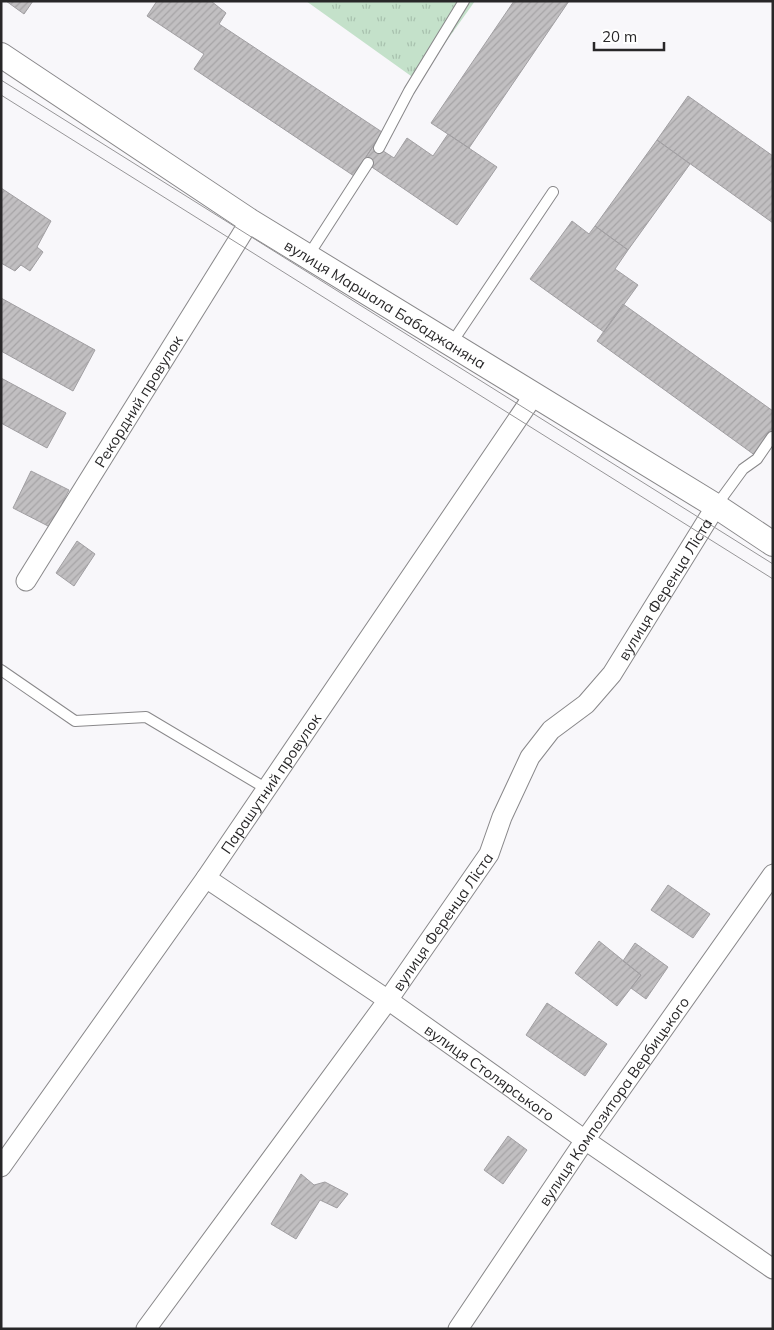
<svg xmlns="http://www.w3.org/2000/svg" width="774" height="1330" font-family="Mulish,sans-serif">
  <style>
    .grass { fill: url(#grass-tufts) }
    .building { fill: url(#building-hatch); stroke: #a19fa2 }
    .lines { fill: none; stroke-linecap: round; stroke-linejoin: round }
    .service-casing { stroke: #89888a; stroke-width: 12 }
    .minor-casing { stroke: #89888a; stroke-width: 21 }
    .tertiary-casing { stroke: #89888a; stroke-width: 26 }
    .service { stroke: #fff; stroke-width: 10 }
    .minor { stroke: #fff; stroke-width: 19 }
    .tertiary { stroke: #fff; stroke-width: 24 }
    .tram { stroke: #979698; stroke-width: 1 }
    .labels { text-anchor: middle; dominant-baseline: central; stroke-width: 4.5; stroke-linejoin: round; paint-order: stroke }
    .street-label { font-size: 15px; fill: #282728; stroke: #fff }
  </style>
  <defs>
    <pattern id="grass-tufts" width="24" height="20" patternUnits="userSpaceOnUse" patternTransform="scale(1.25)"><rect width="24" height="20" fill="#c4e1ca"/><path d="M3 7l-1-3M5 7V3M7 7l1-3M15 17l-1-3M17 17v-4M19 17l1-3" fill="none" stroke="#a8c1ae"/></pattern>
    <pattern id="building-hatch" width="6" height="6" patternUnits="userSpaceOnUse" patternTransform="scale(1.25)"><rect width="6" height="6" fill="#c1bfc1"/><path d="M-1 1l2-2M0 6l6-6M5 7l2-2" fill="none" stroke="#a6a4a6"/></pattern>
  </defs>
  <rect width="100%" height="100%" fill="#f8f7fa"/>
  <path class="grass" d="M306 1H475L418 81Z"/>
  <path class="building" d="M6 1H33L24 14Z
    M157 1H211L226 13 219 24 382 132 354 176 194 69 204 54 147 16Z
    M514 1H569L469 148 431 123Z
    M688 96 773 156V223L657 140Z
    M448 134 497 167 457 225 363 161 374 145 394 158 407 138 433 156Z
    M657 140 690 164 628 250 595 226Z
    M1 188 51 221 37 247 43 252 30 271 21 265 15 271 1 263Z
    M572 221 589 234 595 226 628 250 615 269 638 285 604 332 530 279Z
    M1 298 95 350 73 391 1 351Z
    M623 304 773 411V433L756 456 597 341Z
    M1 378 66 413 47 448 1 423Z
    M31 471 69 490 50 527 13 508Z
    M77 541 95 554 74 586 56 573Z
    M668 885 710 914 693 938 651 910Z
    M599 941 641 975 617 1006 575 973Z
    M635 943 668 967 646 999 631 988 641 975 623 961Z
    M547 1003 607 1044 585 1076 526 1035Z
    M508 1136 527 1150 503 1184 484 1170Z
    M301 1174 314 1185 325 1182 348 1194 337 1208 320 1200 296 1239 271 1224Z"/>
  <g class="lines">
    <defs>
      <path id="service" d="M379 148 409 91 464 1
        M308 256 368 163
        M451 344 553 192
        M716 506 743 469 757 459 772 437
        M1 670 75 721 146 717 267 789"/>
      <g id="minor">
        <path id="s1" d="M26 581 250 221"/>
        <path id="s2" d="M206 878 388 1000 585 1140 773 1269"/>
        <path id="s3" d="M1 1167 206 878 534 395"/>
        <path id="s4" d="M146 1329 388 1000 489 854 502 817 530 757 551 730 586 704 612 674 716 506"/>
        <path id="s5" d="M458 1329 585 1140 773 874"/>
      </g>
      <g id="tertiary">
        <path id="s6" d="M1 55 250 221 716 506 773 544"/>
      </g>
    </defs>
    <use href="#service" class="service-casing"/>
    <use href="#minor" class="minor-casing"/>
    <use href="#tertiary" class="tertiary-casing"/>
    <use href="#service" class="service"/>
    <use href="#minor" class="minor"/>
    <use href="#tertiary" class="tertiary"/>
    <path class="tram" d="M1 80 773 564
      M1 95 773 579"/>
  </g>
  <g class="labels">
    <g class="street-label">
      <text stroke="none"><textPath href="#s6" startOffset="458">вулиця Маршала Бабаджаняна</textPath></text>
      <text stroke="none"><textPath href="#s1" startOffset="212">Рекордний провулок</textPath></text>
      <text stroke="none"><textPath href="#s4" startOffset="909">вулиця Ференца Ліста</textPath></text>
      <text stroke="none"><textPath href="#s3" startOffset="469">Парашутний провулок</textPath></text>
      <text stroke="none"><textPath href="#s4" startOffset="504">вулиця Ференца Ліста</textPath></text>
      <text stroke="none"><textPath href="#s2" startOffset="344">вулиця Столярського</textPath></text>
      <text stroke="none"><textPath href="#s5" startOffset="276">вулиця Композитора Вербицького</textPath></text>
    </g>
  </g>
  <rect width="774" height="1330" fill="none" stroke="#282728" stroke-width="5"/>
  <path d="M594 42v8h70v-8" fill="none" stroke="#282728" stroke-width="2.5"/>
  <text x="602" y="42" font-size="15" fill="#282728" stroke="#ffffff" stroke-width="4" paint-order="stroke">20 m</text>
</svg>
